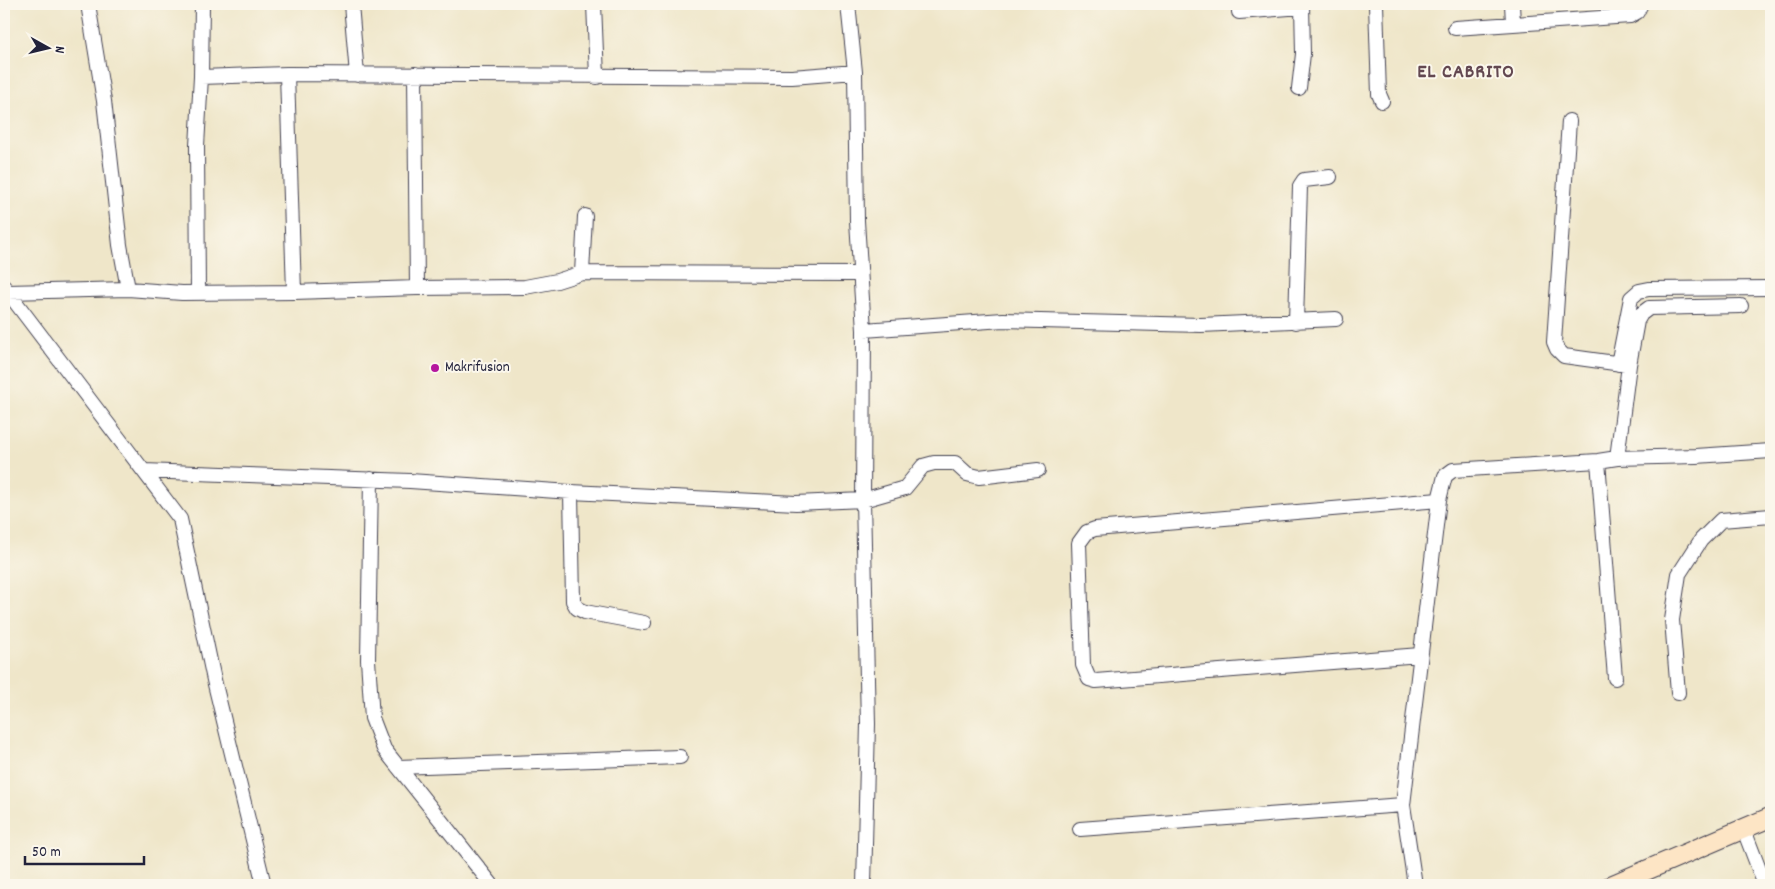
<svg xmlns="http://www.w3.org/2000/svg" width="1775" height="889" font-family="Dekko,sans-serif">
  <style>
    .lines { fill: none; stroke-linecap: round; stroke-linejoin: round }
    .street-casing { stroke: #413f50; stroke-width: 16 }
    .secondary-casing { stroke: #413f50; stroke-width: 21 }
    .street { stroke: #fff; stroke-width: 14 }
    .secondary { stroke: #fde5c5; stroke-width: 19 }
    .poi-dot { fill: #b5179e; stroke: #fbf7ec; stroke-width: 2 }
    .labels { text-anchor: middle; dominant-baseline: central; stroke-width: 4; stroke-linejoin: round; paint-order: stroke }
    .poi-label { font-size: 15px; fill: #22223b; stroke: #fbf7ec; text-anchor: start }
    .district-label { font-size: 20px; font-weight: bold; letter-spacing: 1px; fill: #634851; stroke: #fbf7ec }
  </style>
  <rect width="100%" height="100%" fill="#fbf7ec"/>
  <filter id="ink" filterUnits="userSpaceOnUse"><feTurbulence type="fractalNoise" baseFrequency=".02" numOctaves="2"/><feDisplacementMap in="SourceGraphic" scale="10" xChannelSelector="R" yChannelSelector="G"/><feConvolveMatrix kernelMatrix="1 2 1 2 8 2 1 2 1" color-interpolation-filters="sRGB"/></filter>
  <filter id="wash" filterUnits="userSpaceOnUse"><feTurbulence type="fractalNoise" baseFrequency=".0096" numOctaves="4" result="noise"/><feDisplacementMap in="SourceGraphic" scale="20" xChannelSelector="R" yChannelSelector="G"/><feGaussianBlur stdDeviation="1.12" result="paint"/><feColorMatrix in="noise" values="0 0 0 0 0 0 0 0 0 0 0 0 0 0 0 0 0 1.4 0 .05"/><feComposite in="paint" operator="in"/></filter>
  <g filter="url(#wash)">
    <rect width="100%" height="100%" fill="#efe6c9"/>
  </g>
  <g filter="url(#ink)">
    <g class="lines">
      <defs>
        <path id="street" d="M88 4 104 101 120 245 128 289
          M351 4 357 75
          M594 4 597 77
          M848 4 855 72 857 221 864 330 863 500 868 724 864 885
          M1376 4 1379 94 1382 101
          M1512 4 1513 23
          M1239 12 1302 7
          M1455 28 1630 16 1637 12 1641 4
          M287 74 294 292
          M415 74 417 288
          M201 77 202 4
          M1299 88 1303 54 1302 4
          M1569 121 1554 342 1557 349 1564 356 1629 365
          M582 273 585 216
          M4 287 180 519 214 680 264 885
          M8 292 128 289 182 293 294 292 417 288 525 287 557 281 582 273 860 274
          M198 293 197 146 201 77 287 74 792 77 855 72
          M1296 322 1300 186 1304 180 1330 177
          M864 330 1003 320 1201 325 1336 319
          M1618 364 1631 298 1639 291 1649 289 1771 288
          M1617 458 1629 365 1637 321 1641 314 1649 308 1741 306
          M1598 461 1615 678
          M144 471 410 481 571 492 796 503 863 500 905 488 923 466 934 463H955L967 474 979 477 1038 470
          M371 479 368 660 372 718 384 749 492 885
          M571 492 573 601 577 608 585 612 644 623
          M1420 655 1096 681 1089 679 1083 665 1079 543 1087 532 1095 529 1439 500
          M1678 693 1672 620 1679 574 1701 540 1721 520 1771 516
          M398 767 680 757
          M1080 829 1403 805
          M1744 830 1765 885
          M1415 885 1403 805 1439 500 1445 476 1453 470 1598 461 1617 458 1696 456 1771 451"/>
        <path id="secondary" d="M1612 885 1771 817"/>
      </defs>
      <use href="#street" class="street-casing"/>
      <use href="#secondary" class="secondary-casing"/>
      <use href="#street" class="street"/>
      <use href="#secondary" class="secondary"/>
    </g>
  </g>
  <circle class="poi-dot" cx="435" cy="368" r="5"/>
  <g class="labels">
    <g class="poi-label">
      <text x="445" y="368">Makrifusion</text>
    </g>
    <g class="district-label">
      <text x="1466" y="73">EL CABRITO</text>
    </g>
  </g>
  <rect width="1775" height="889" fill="none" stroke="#fbf7ec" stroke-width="20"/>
  <g transform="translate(48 48) rotate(98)" stroke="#fbf7ec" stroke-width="4" paint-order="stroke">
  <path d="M0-4L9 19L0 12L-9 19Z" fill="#22223b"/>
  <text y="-8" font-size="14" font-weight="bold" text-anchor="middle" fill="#22223b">N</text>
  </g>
  <path d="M25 856v8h119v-8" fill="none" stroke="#22223b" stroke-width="2.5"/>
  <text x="32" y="856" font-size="15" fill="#22223b" stroke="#fbf7ec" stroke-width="4" paint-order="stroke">50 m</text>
</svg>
